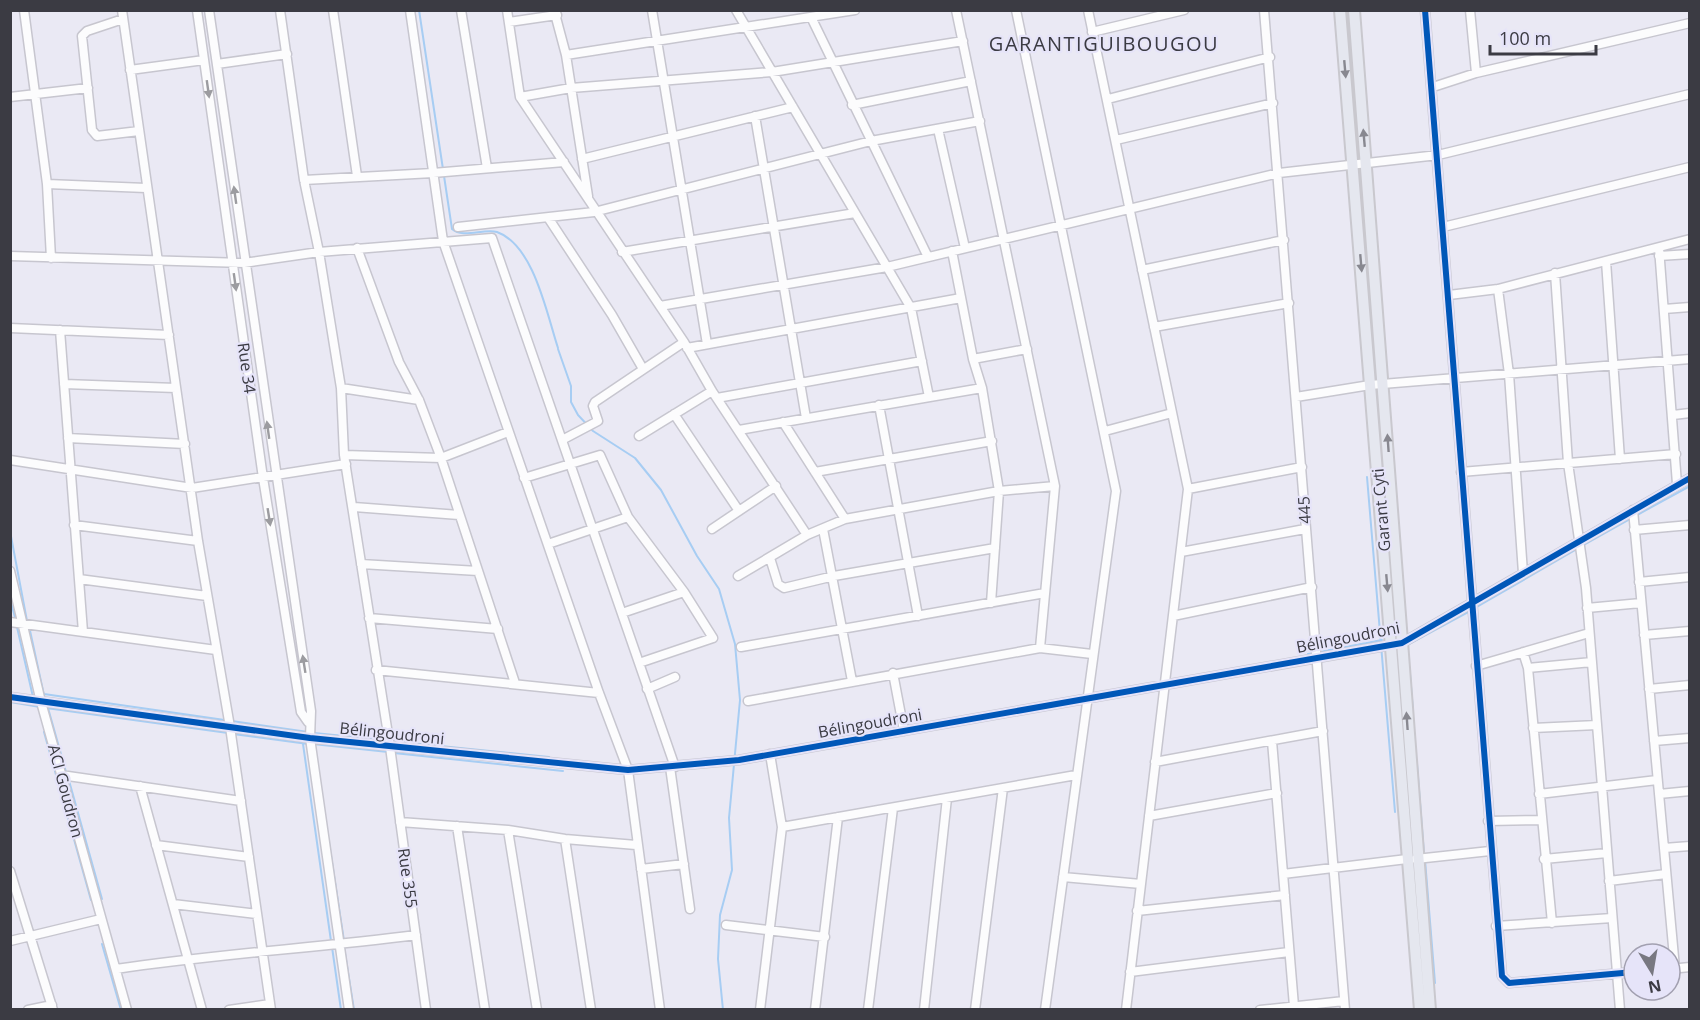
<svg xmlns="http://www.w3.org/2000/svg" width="1700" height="1020" font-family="'Open Sans',sans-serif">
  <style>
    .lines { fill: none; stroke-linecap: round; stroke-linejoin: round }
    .stream { stroke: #a7cdf3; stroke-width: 2 }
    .minor-casing { stroke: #c7c6cf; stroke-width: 11 }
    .major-casing { stroke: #c9c8ce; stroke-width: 14 }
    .minor { stroke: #fcfcfd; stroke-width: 8 }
    .major { stroke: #e5e7ef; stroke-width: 10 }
    .cycleway-casing { stroke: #e6e4f9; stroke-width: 10 }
    .cycleway { stroke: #0057b8; stroke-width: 6 }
    .oneway { fill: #888890 }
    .oneway2 { fill: #9c9ca0 }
    .labels { text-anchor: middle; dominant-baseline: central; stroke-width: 4.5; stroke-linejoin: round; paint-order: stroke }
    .street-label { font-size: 16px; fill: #3b3b43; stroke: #e6e4f9 }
    .quarter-label { font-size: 20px; letter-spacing: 1.5px; fill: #3b3b43; stroke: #e6e4f9 }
  </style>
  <rect width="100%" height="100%" fill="#eae9f4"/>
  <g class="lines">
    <path class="stream" d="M419 10 452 229C463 239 484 228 497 232 534 245 547 315 558 348
      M558 349 571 386V402L578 415 593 431 635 458 661 490 697 556 719 589 735 644 740 700 729 818 732 870 720 915 718 959 723 1010
      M1367 477 1395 812
      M1637 515 1690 486
      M10 531 27 621
      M1582 546 1632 518
      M10 599 16 621
      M1475 608 1577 549
      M1406 621V633
      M29 626 45 700
      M17 627 33 697
      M1407 645 1470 611
      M1319 652 1382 640
      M1308 654 1314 653
      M1410 674 1413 711
      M44 694 308 732
      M10 702 40 707
      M46 708 228 733
      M48 708 66 772
      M44 732 91 900
      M314 733 385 740
      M233 734 308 744
      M391 741 549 757
      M303 744 331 941
      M313 744 388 752
      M394 753 563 771
      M1417 764 1424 854
      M68 777 102 899
      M329 843 344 941
      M1425 860 1435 983
      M102 944 121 1010
      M332 947 341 1010
      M344 947 354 1010"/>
    <defs>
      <path id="minor" d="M24 10 47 184 51 258
        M122 10 198 541 230 727 271 1010
        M197 10 263 478 301 712 308 722
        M209 10 311 711 310 738 349 1010
        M280 10 304 180 319 252 341 388 344 455 390 747 426 1010
        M333 10 357 176
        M410 10 443 241 599 693 628 770 660 1010
        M461 10 487 168
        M507 10 520 97 684 342 712 391 807 535
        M554 10 566 55 588 196
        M652 10 707 344
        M736 10 911 308 929 397
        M956 10 1055 486 1040 648
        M1016 10 1116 491 1045 1010
        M1088 10 1188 489 1126 1010
        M1264 10 1345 1010
        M1425 10 1502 976 1509 983 1634 972
        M1470 10 1476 73
        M811 17 928 257
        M123 19 87 31 82 36 92 130 97 136 139 131
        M509 22 557 15
        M1092 32 1184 10
        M566 55 855 10
        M217 64 287 54
        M130 70 204 60
        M1433 87 1476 73 1690 23
        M10 97 88 88
        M520 97 571 88 772 72 963 41
        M1108 99 1270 57
        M852 105 971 81
        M755 116 806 418
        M938 129 965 248
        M1116 140 1273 103
        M582 159 793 107
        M304 180 433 173 564 162
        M47 184 146 188
        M549 219 612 315 643 369
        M458 227 594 212 871 141 980 121
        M1443 227 1690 167
        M357 248 399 362 419 400 441 458 515 683
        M1659 248 1677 484
        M952 251 973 359 982 388 999 491 991 603
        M622 252 855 213
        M10 256 244 263 319 252 492 238 675 767
        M1659 256 1690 254
        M1606 261 1620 459
        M1142 270 1284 240
        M1555 273 1568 463 1586 588 1620 1010
        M1498 289 1509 374 1523 573
        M1449 295 1498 289 1690 239
        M660 306 887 267 1279 173 1438 155 1690 94
        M1664 309 1690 307
        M1154 327 1289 303
        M10 328 169 335
        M60 330 83 632
        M687 348 961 298
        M973 359 1027 349
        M64 384 176 388
        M341 388 419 400
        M1296 397 1370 385 1690 359
        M717 398 922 361
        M879 405 918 616
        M674 414 739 511
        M1673 415 1690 413
        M783 422 845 519
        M739 430 982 388
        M1105 431 1172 413
        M639 436 712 391
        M68 438 185 444
        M562 440 598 421 593 406 595 402 684 342
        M344 455 441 458 508 432
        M10 460 192 488 346 464
        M815 472 992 441
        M1461 472 1676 454
        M524 478 600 455 628 517 684 592 713 638 639 663
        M1188 489 1302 467
        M354 507 459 515
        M1633 510 1675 968
        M74 525 198 541
        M712 529 776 486
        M823 529 852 681
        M1634 530 1690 525
        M548 544 628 517
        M1181 552 1305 529
        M770 558 778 584 784 588 834 576 995 548
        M361 564 478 571
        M10 571 41 702 127 1010
        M738 576 807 535 845 519 999 491 1055 486
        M79 579 207 596
        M1639 582 1690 577
        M1587 608 1641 603
        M622 613 684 592
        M1173 616 1312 587
        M369 618 498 629
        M10 622 216 650
        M1644 635 1690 631
        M741 647 1045 593
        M1523 652 1528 668 1552 923
        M1476 666 1589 633
        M1528 668 1592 662
        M376 670 599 693
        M893 673 904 731
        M647 689 675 677
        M1649 689 1690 685
        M10 697 310 738 628 770 739 760 1402 643 1690 478
        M748 701 1040 648 1092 654
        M1533 728 1597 725
        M1272 741 1294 1006
        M1654 741 1690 738
        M1155 762 1323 731
        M670 767 690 909
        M61 775 241 801
        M140 786 202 1010
        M1539 794 1657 780
        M1659 794 1690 791
        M1149 816 1277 793
        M1488 821 1541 820
        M400 822 508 830 565 839 636 845
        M457 826 485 1010
        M782 827 1076 775
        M508 830 537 1010
        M565 839 591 1010
        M156 845 249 857
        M1664 848 1690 846
        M1416 859 1490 851
        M1544 859 1607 853
        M641 869 684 864
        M10 871 53 1010
        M1283 874 1407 859
        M1063 877 1141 884
        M1609 881 1666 874
        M173 904 257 914
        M1137 911 1285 895
        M726 925 825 937
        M1496 926 1612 918
        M10 941 101 919
        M116 969C216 954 316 948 416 935
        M1670 969 1690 967
        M1130 972 1289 952
        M28 1010 52 1005
        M229 1010 270 1004
        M760 1010 782 827 770 754
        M815 1010 838 817
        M868 1010 893 808
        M924 1010 947 798
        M975 1010 1003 788
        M1260 1010 1344 1001"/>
      <path id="major" d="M1340 10 1420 1010
        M1354 10 1430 1010"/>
    </defs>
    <use href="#minor" class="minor-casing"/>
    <use href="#major" class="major-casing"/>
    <use href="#minor" class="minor"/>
    <use href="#major" class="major"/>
    <defs>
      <path id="cycleway" d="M1425 10 1502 976 1509 983 1634 972
        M10 697 310 738 628 770 739 760 1402 643 1690 478"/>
    </defs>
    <use href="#cycleway" class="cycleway-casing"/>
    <use href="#cycleway" class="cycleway"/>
  </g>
  <defs><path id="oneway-solid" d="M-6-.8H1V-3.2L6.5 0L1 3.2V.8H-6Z" transform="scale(1.5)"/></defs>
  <g class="oneway">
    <use href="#oneway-solid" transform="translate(1345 69) rotate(85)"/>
    <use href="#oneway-solid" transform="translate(1364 138) rotate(-95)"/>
    <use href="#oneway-solid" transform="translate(1361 263) rotate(85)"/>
    <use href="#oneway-solid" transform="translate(1388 443) rotate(-94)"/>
    <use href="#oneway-solid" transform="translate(1387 583) rotate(85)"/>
    <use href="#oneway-solid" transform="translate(1407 721) rotate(-94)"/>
  </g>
  <g class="oneway2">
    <use href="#oneway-solid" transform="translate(208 89) rotate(82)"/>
    <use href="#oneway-solid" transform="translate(235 195) rotate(-98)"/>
    <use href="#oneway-solid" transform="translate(235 282) rotate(82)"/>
    <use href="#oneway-solid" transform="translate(268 430) rotate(-98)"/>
    <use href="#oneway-solid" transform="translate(269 517) rotate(81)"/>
    <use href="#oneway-solid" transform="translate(304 664) rotate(-99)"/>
  </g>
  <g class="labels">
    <g class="street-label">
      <text transform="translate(247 368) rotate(82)">Rue 34</text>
      <text transform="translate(1304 510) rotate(-93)">445</text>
      <text transform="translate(1381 510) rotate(-95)">Garant Cyti</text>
      <text transform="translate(1348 637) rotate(-11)">Bélingoudroni</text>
      <text transform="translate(870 723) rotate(-10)">Bélingoudroni</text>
      <text transform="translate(392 733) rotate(6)">Bélingoudroni</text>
      <text transform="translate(66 791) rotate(75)">ACI Goudron</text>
      <text transform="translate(408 878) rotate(82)">Rue 355</text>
    </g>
    <g class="quarter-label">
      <text x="1104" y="43">GARANTIGUIBOUGOU</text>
    </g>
  </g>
  <rect width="1700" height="1020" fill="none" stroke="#3b3b43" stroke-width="24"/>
  <g transform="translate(1652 972) rotate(169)"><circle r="28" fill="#e6e4f9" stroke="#a2a0b0" stroke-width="1.5"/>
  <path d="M0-4.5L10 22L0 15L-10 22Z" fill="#787881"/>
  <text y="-9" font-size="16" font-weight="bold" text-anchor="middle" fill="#3b3b43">N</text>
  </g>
  <path d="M1490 45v9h106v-9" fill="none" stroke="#3b3b43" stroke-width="3"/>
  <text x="1499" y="45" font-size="18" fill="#3b3b43" stroke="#e6e4f9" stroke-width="4.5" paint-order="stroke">100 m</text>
</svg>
